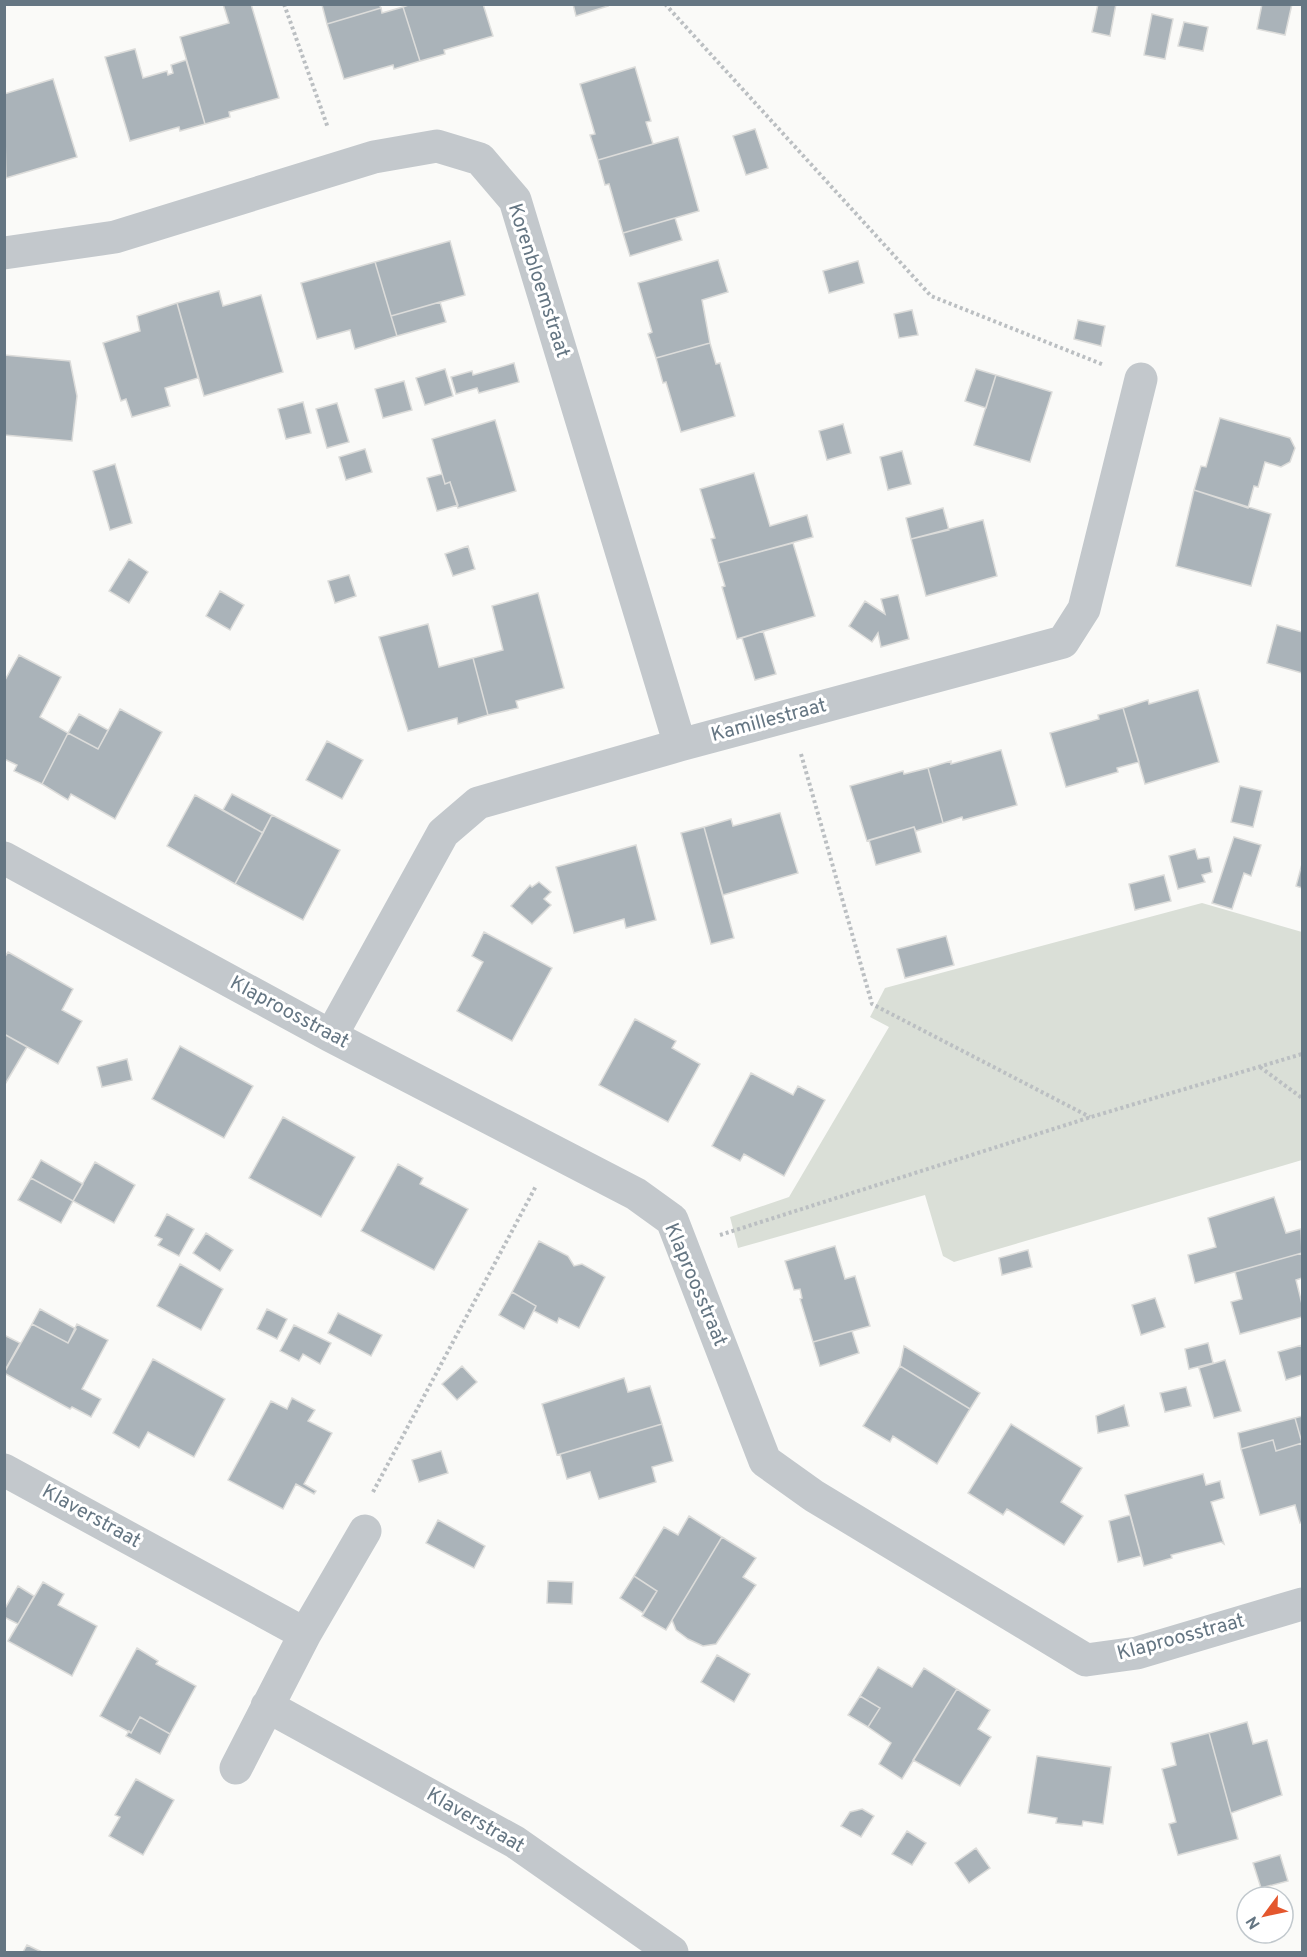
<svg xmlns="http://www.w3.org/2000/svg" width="1307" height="1957" font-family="Overpass,sans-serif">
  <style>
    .park { fill: #dadfd7 }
    .building { fill: #aab3b9; stroke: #dcdcda; stroke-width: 1.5 }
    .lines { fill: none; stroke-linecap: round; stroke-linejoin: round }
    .path { stroke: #bbbfc2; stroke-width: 4; stroke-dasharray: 3 3; stroke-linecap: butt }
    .minor { stroke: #c3c8cc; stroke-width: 33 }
    .labels { text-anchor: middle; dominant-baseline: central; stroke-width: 6; stroke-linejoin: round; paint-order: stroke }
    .street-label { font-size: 20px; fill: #657683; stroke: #fff }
  </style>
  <rect width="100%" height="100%" fill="#fafaf8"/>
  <path class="park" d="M1202 903 1302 932V1160L954 1262 943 1256 925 1195 738 1248 730 1217 789 1197 889 1027 870 1017 885 988Z"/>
  <path class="building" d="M223 4H251L279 98 229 112 230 117 205 124 180 37 229 23Z
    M379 4 381 8 327 24 322 5Z
    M411 4H483L493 36 444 50 445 54 420 61 403 7Z
    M573 4H607L608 6 576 16Z
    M1098 4H1116L1110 36 1092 32Z
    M1262 4H1292L1285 35 1257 29Z
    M403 7 420 61 394 69 393 65 344 79 327 24 381 8 382 13Z
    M1152 14 1173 19 1165 59 1144 55Z
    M1184 22 1208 27 1203 51 1178 46Z
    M135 49 143 78 167 71 168 75 173 73 171 65 186 60 205 124 180 131 179 127 130 141 105 57Z
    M635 67 651 121 646 122 653 144 598 160 590 135 595 134 580 84Z
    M53 79 77 157 6 178 4 94Z
    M755 129 768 168 746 175 733 136Z
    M678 137 699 211 623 233 609 184 605 185 598 160Z
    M675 218 682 240 630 256 623 233Z
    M450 241 465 295 391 316 375 262Z
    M718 260 728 292 702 300 710 343 656 358 648 334 652 332 638 283Z
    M858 261 864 283 829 293 823 271Z
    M375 262 397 336 355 349 350 330 317 339 301 283Z
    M219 291 223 306 261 295 283 372 204 396 177 303Z
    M440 302 446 322 397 336 391 316Z
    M177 303 198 378 165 388 170 406 132 417 126 399 121 401 103 343 140 331 137 316Z
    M912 310 918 335 899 338 894 314Z
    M1078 320 1105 326 1101 346 1074 339Z
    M710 343 716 364 720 363 735 416 681 432 666 382 663 383 656 358Z
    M4 355 70 361 77 396 72 441 4 435Z
    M514 363 519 382 479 393 477 388 456 394 451 377 472 371 473 375Z
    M445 369 453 396 425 405 416 378Z
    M976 369 996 375 986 408 965 401Z
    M996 375 1052 392 1030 462 974 445Z
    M404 381 412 410 383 418 375 389Z
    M303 402 311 433 286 439 278 409Z
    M337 403 349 442 327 448 316 409Z
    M1220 418 1290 438 1295 448 1290 462 1281 467 1265 462 1258 487 1254 486 1248 508 1194 490 1201 466 1206 467Z
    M495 420 516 491 458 508 450 482 445 484 432 439Z
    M843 424 851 453 827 460 819 431Z
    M365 449 372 472 346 480 339 457Z
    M902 451 911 484 888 490 880 457Z
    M115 464 132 523 110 530 93 471Z
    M754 473 770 526 807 515 813 537 718 563 711 539 715 538 700 489Z
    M442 474 445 484 450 482 458 505 437 511 427 478Z
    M1194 490 1271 514 1251 586 1176 566Z
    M943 508 949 530 911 539 906 518Z
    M983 520 997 576 926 596 911 539Z
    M793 543 815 616 737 639 722 587 725 586 718 563Z
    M468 546 475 569 453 576 445 554Z
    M129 559 148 572 129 603 109 591Z
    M349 575 356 596 335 603 328 581Z
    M220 591 244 605 230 630 206 616Z
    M538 593 564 688 516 701 518 708 488 715 473 658 503 650 492 606Z
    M898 595 909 639 881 647 878 633 872 642 849 626 865 601 885 614 881 599Z
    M428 624 439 667 473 658 488 715 458 724 457 718 408 731 379 637Z
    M1277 625 1302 632V673L1267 663Z
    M763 631 776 674 755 680 742 638Z
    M19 655 61 677 40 717 68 733 42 784 14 771 17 765 4 759V682Z
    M1198 690 1219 762 1145 784 1123 708 1148 700 1149 704Z
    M1123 708 1139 762 1117 768 1118 772 1066 787 1050 733 1099 719 1098 715Z
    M120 709 162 732 115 819 71 794 68 800 42 784 68 733 98 749Z
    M79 714 108 730 98 749 68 733Z
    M327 741 363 760 342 799 306 780Z
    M1001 750 1017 805 963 820 962 817 943 823 928 768 951 761V764Z
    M928 768 943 823 916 831 914 827 867 841 850 786 903 771 904 774Z
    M1240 786 1262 791 1253 827 1231 822Z
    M232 794 272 815 263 833 223 810Z
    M195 795 263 833 235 884 167 846Z
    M780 813 798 873 723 895 704 827 731 819 733 826Z
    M272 815 340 850 303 920 235 884Z
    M704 827 734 938 711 944 681 833Z
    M914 827 921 852 876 865 869 840Z
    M1234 837 1261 845 1251 876 1244 873 1232 909 1212 903Z
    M636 845 656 920 626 928 624 919 574 933 556 867Z
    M1195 849 1198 859 1209 857 1212 872 1202 875 1205 882 1178 889 1169 856Z
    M1302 864V888L1296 886Z
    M1164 875 1171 901 1135 910 1129 884Z
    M539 882 551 892 544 899 551 905 532 924 511 906 530 885 532 887Z
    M484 932 552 968 512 1041 457 1011 483 962 472 956Z
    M946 936 954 965 905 978 897 949Z
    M8 952 73 989 62 1010 82 1021 58 1064 4 1034V958Z
    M635 1019 676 1041 672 1048 700 1064 668 1122 599 1085Z
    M4 1034 27 1047 4 1086Z
    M180 1046 253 1086 224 1138 152 1099Z
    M127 1059 132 1080 102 1087 97 1067Z
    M751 1073 793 1095 798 1086 825 1100 784 1176 744 1154 740 1161 712 1146Z
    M283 1117 355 1157 321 1217 249 1178Z
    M41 1160 83 1184 73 1201 31 1178Z
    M95 1162 135 1185 114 1223 73 1201Z
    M398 1164 423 1178 420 1184 468 1209 434 1270 361 1231Z
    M31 1178 73 1201 61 1223 18 1200Z
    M1274 1197 1286 1233 1301 1229 1302 1253 1195 1283 1188 1255 1216 1247 1208 1218Z
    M167 1214 194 1229 179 1256 158 1245 162 1239 155 1236Z
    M206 1233 233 1250 220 1271 193 1253Z
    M539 1241 568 1256 574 1266 582 1264 605 1277 579 1328 559 1318 557 1323 534 1311 536 1306 512 1292Z
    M835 1246 845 1279 855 1276 870 1326 813 1342 800 1299 802 1298 800 1289 794 1290 785 1261Z
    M1028 1250 1032 1267 1002 1275 999 1258Z
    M1302 1253V1278L1296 1280 1302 1304V1317L1240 1334 1231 1302 1242 1299 1235 1272Z
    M180 1264 223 1289 201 1330 157 1306Z
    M512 1292 536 1306 524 1329 499 1315Z
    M1155 1298 1165 1327 1141 1335 1132 1305Z
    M40 1309 76 1329 68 1343 32 1324Z
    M267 1309 287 1319 277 1339 257 1329Z
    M338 1313 382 1335 371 1356 328 1333Z
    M32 1324 68 1343 77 1324 108 1340 82 1389 101 1399 91 1417 72 1407 70 1409 4 1373Z
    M294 1325 331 1343 320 1364 303 1354 299 1361 280 1351Z
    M852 1331 859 1353 820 1366 813 1342Z
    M4 1335 20 1343 4 1372Z
    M1208 1343 1213 1363 1189 1369 1185 1349Z
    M1302 1345V1375L1286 1380 1278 1352Z
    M904 1346 980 1393 970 1409 900 1366Z
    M153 1359 225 1399 194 1457 148 1432 139 1448 113 1433Z
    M1225 1360 1241 1411 1214 1418 1199 1368Z
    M462 1366 477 1382 457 1400 442 1384Z
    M900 1366 970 1409 937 1464 893 1436 890 1442 863 1426Z
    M624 1378 628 1392 650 1386 662 1424 557 1455 542 1404Z
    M1186 1387 1191 1406 1165 1412 1160 1393Z
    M292 1398 315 1410 308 1421 332 1433 304 1484 316 1491 314 1494 296 1484 283 1509 228 1480 271 1401 287 1409Z
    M1124 1405 1129 1426 1098 1433 1096 1416Z
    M1302 1416V1443L1295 1418Z
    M1295 1418 1302 1443 1276 1451 1273 1440 1241 1449 1238 1433Z
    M662 1424 673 1461 652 1467 656 1482 599 1499 590 1472 567 1479 560 1454Z
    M1011 1424 1082 1468 1061 1502 1083 1516 1064 1545 1007 1509 1003 1515 968 1493Z
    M1273 1440 1276 1451 1302 1443V1522L1300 1523 1295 1505 1260 1515 1241 1449Z
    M441 1451 448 1473 419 1482 412 1460Z
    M1203 1474 1206 1485 1220 1481 1224 1498 1211 1502 1224 1544 1221 1542 1171 1555 1172 1558 1144 1566 1125 1495Z
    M1130 1515 1141 1556 1118 1562 1109 1521Z
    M689 1516 722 1537 666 1630 642 1616 657 1591 634 1576 664 1527 678 1535Z
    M438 1520 485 1546 474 1568 426 1543Z
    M722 1537 756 1558 743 1577 756 1585 716 1644 703 1646 688 1639 676 1630 672 1620Z
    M634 1576 657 1591 643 1613 620 1598Z
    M548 1581 573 1582 572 1604 547 1603Z
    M43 1582 64 1594 58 1605 97 1626 72 1676 8 1641Z
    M18 1586 34 1596 18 1624 4 1617V1610Z
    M137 1648 158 1661 156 1664 196 1686 170 1734 140 1717 131 1733 100 1716Z
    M717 1655 750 1674 734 1702 701 1682Z
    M878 1667 912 1687 924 1668 957 1689 902 1779 879 1764 891 1743 868 1727 880 1708 860 1696Z
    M957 1689 990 1710 978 1729 991 1737 960 1786 913 1760Z
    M860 1696 880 1708 868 1727 848 1715Z
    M140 1717 170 1734 160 1754 126 1736 129 1731 131 1733Z
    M1247 1722 1253 1744 1267 1740 1282 1795 1231 1813 1209 1733Z
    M1209 1733 1238 1839 1178 1855 1169 1824 1176 1822 1162 1769 1176 1765 1171 1743Z
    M1037 1756 1111 1767 1103 1824 1083 1821 1082 1826 1056 1823 1057 1818 1028 1813Z
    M136 1779 174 1800 143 1855 109 1836 120 1817 115 1815Z
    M862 1809 874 1816 861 1837 841 1826 850 1812Z
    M907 1831 926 1843 912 1865 892 1854Z
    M976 1848 990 1868 969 1883 955 1863Z
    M1280 1855 1288 1881 1261 1888 1253 1863Z
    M27 1945 42 1952H23Z"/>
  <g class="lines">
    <path class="path" d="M284 4 328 128
      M665 4 931 296 1104 365
      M801 754 872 1004 1090 1117
      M1260 1067 1302 1098
      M720 1235 1091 1117 1302 1054
      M373 1492 536 1186"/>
    <path class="minor" d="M4 253 115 237 374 157 437 146 480 159 515 200 680 745
      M4 858 331 1036 636 1194 672 1220 765 1461 814 1496 1086 1660 1137 1653 1302 1604
      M331 1036 443 833 478 803 680 745 1063 642 1084 609 1141 379
      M4 1470 305 1634
      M267 1706 515 1842 672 1952
      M236 1768 305 1634 365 1531"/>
  </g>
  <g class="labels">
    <g class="street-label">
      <text transform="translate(538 281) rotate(72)">Korenbloemstraat</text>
      <text transform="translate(769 721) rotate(-15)">Kamillestraat</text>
      <text transform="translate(289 1013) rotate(28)">Klaproosstraat</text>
      <text transform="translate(695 1285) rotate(67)">Klaproosstraat</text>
      <text transform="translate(91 1517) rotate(29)">Klaverstraat</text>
      <text transform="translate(1181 1638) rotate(-15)">Klaproosstraat</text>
      <text transform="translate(475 1821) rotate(30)">Klaverstraat</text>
    </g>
  </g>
  <rect width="1307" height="1957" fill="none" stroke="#657683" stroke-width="12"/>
  <g transform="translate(1265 1915) rotate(237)"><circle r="28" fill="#ffffff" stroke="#c1c8cd" stroke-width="1.5"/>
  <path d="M0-4.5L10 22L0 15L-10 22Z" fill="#e4572e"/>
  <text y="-9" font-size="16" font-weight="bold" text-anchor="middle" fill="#657683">N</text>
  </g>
</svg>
